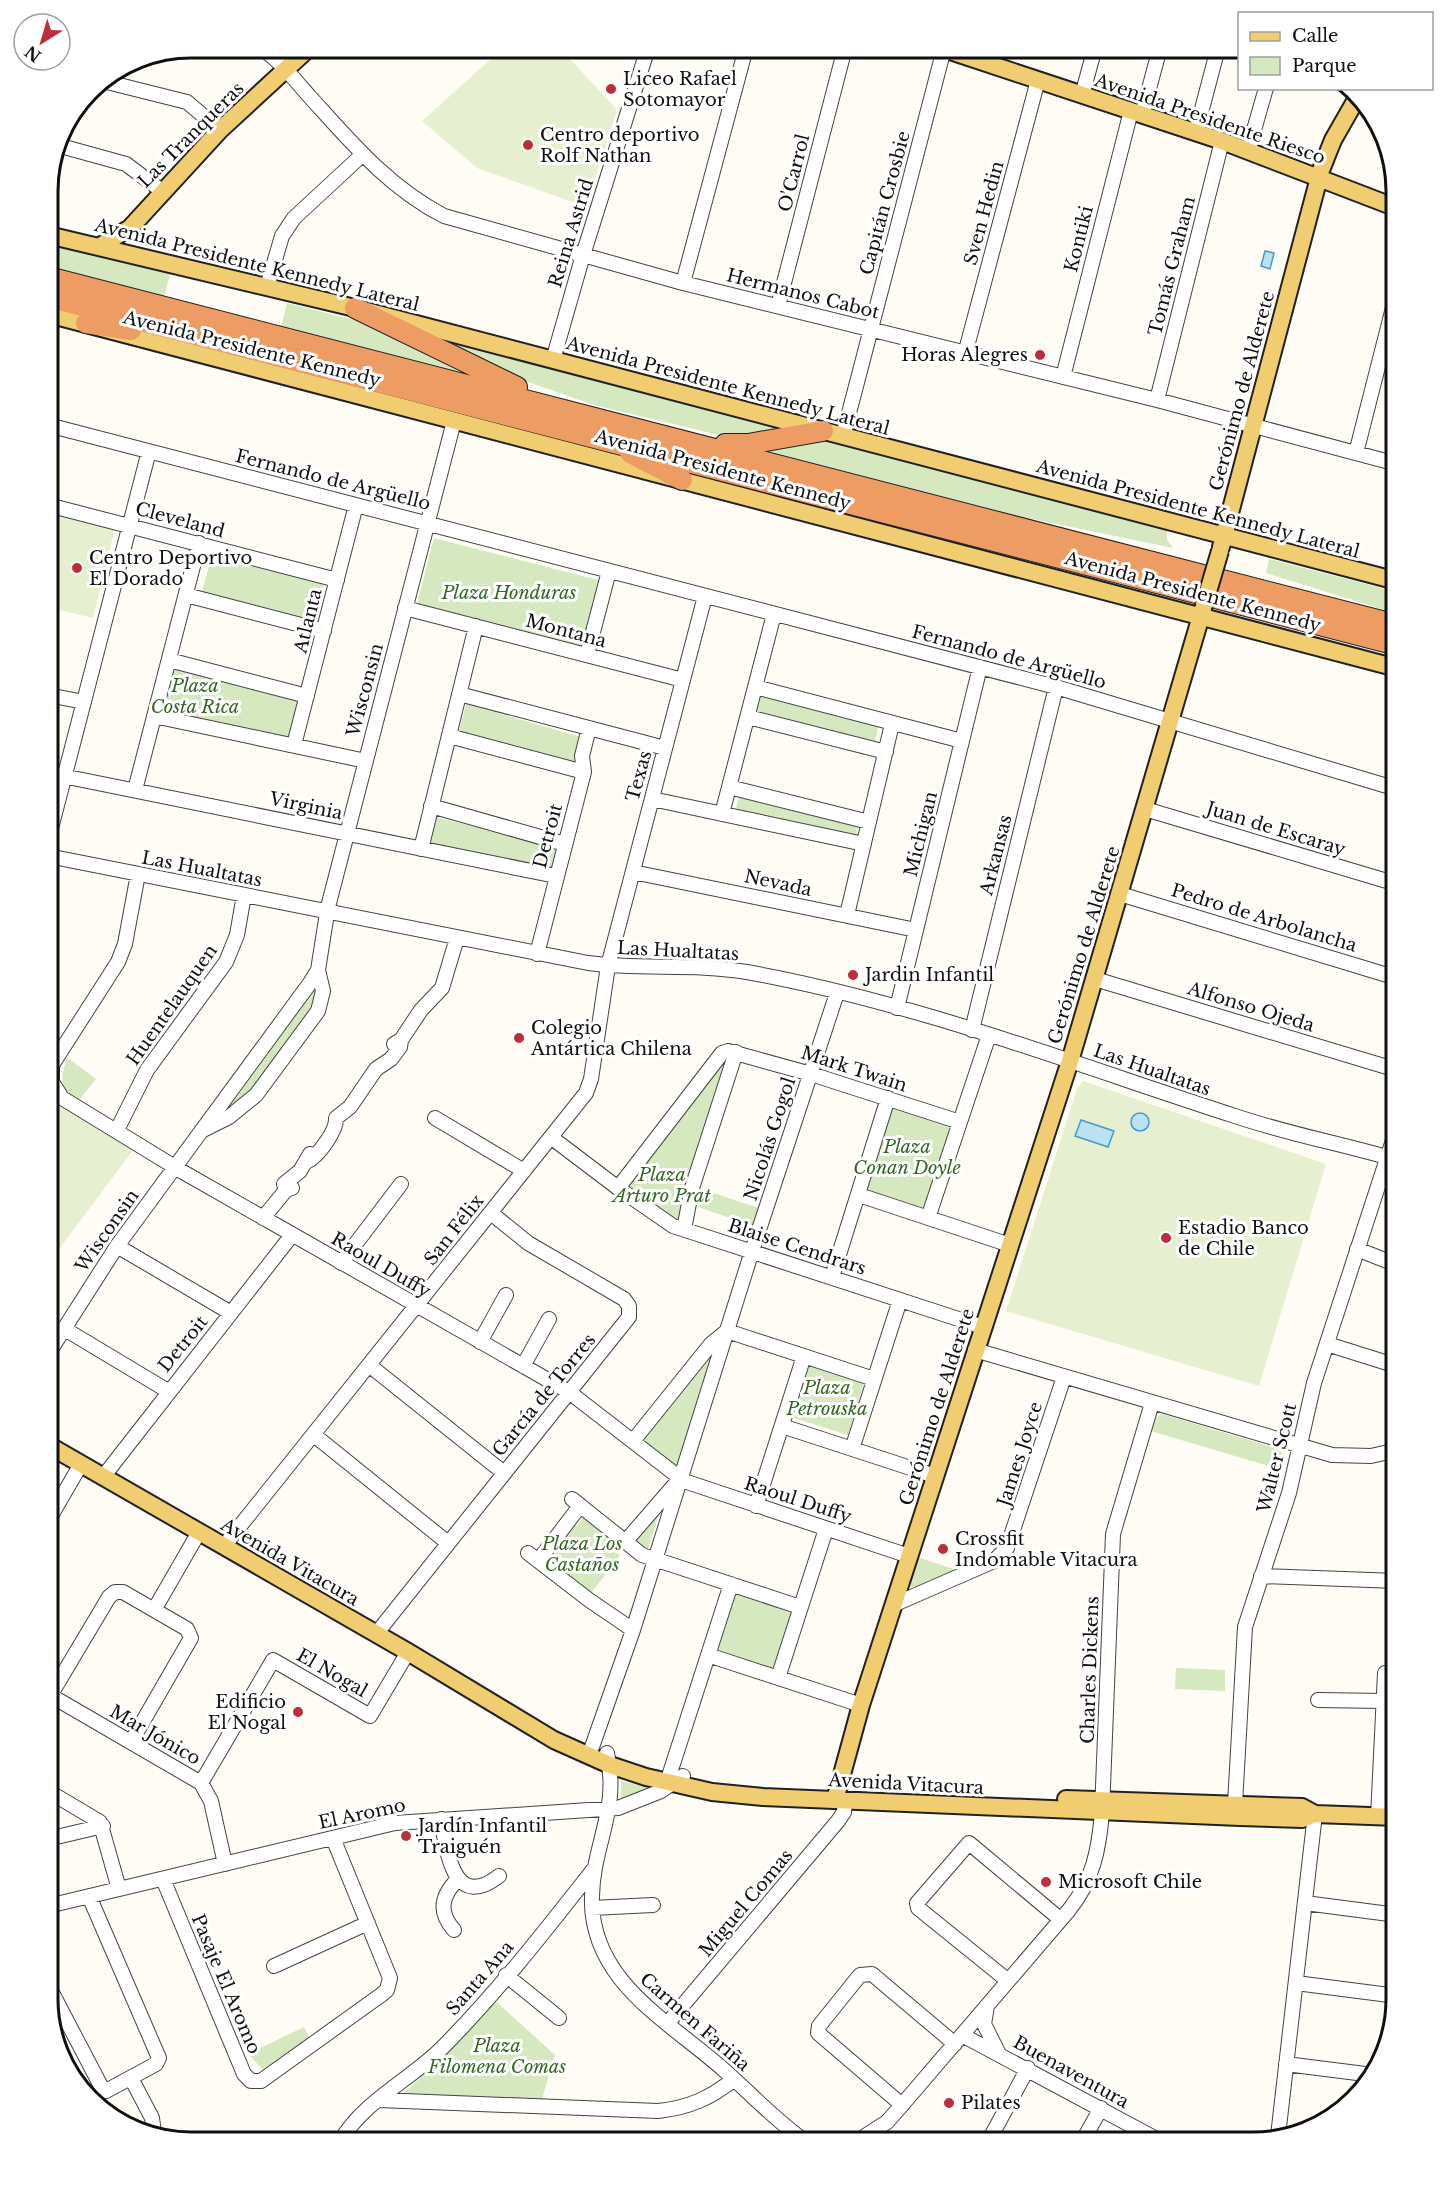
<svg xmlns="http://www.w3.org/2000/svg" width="1445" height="2190" font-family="'Libre Baskerville',serif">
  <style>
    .green { fill: #d6e8bf }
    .pitch { fill: #e6f0d0 }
    .water { fill: #bbe1f4; stroke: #4699c7; stroke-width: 1.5 }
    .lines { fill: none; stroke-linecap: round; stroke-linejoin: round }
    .minor-casing { stroke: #434343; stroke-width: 16 }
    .major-casing { stroke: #212121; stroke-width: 20 }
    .highway-casing { stroke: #212121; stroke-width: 22 }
    .minor { stroke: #fff; stroke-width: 14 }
    .major { stroke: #f1cd72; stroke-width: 16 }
    .highway { stroke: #ed9d64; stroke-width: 20 }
    .major-bridge-casing { stroke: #212121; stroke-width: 20; stroke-linecap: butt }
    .major-bridge { stroke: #f1cd72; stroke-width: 16 }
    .poi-dot { fill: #bb2e3b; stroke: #fff; stroke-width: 2 }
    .labels { text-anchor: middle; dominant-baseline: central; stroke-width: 6; stroke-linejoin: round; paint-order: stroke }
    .poi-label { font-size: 18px; fill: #101010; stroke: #fff; text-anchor: start }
    .street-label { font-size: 18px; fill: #101010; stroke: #fff }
    .park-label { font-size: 18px; font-style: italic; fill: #346623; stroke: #fff }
    .rim { fill: none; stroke: #101010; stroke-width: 3 }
  </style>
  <rect width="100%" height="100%" fill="#fefcf4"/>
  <path class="green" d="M48 242 170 274 164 297 48 268Z
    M287 303 378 326 421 345 473 378 281 328Z
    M416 332 799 429 742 436 719 435 594 405 505 374Z
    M825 437 1167 527V540L1173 548 1023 517 750 448Z
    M434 538 602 581 585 647 417 604Z
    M213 551 320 580 324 588 318 618 313 623 202 592Z
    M1269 559 1397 592V614L1266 573Z
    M172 664 300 697 288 744 159 713Z
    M761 691 879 722 874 746 754 715Z
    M466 704 581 737 573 763 459 731Z
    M740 793 858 822 856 841 734 816Z
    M431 816 557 847 551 873 425 843Z
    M317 980 315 1008 255 1091 229 1111 214 1117Z
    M68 1058 96 1079 79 1100C59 1092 59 1075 68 1058Z
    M721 1061 729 1065 685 1226 626 1190Z
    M891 1103 953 1123 924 1212 862 1192Z
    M698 1188 759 1208 753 1226 698 1207Z
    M720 1339 677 1468 641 1439Z
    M806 1361 865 1380 848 1435 788 1416Z
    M1162 1414 1279 1449 1286 1459 1282 1470 1151 1431 1155 1418Z
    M661 1508 646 1555 632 1543Z
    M584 1516 616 1540 611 1548 620 1555 589 1596 542 1560 571 1522 577 1526Z
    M917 1557 957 1570 915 1587H910Z
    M734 1590 793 1610 774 1669 715 1649Z
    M1176 1668 1225 1670V1691L1175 1689Z
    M621 1781 649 1788 631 1798H621Z
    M492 1998 555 2055 542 2099 403 2094 444 2056Z
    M304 2027 311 2041 266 2073 248 2054Z"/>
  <path class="pitch" d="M503 48H560L617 110 586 207 477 168 422 121Z
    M48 512 115 528 93 618 48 607Z
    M1083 1081 1326 1164 1259 1386 1006 1311 1077 1089Z
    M48 1099 133 1150 48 1264Z"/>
  <path class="water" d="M1265 251 1274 253 1270 269 1261 266Z
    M1131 1122a9 9 0 1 1 18 0a9 9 0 1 1-18 0Z
    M1081 1120 1114 1131 1108 1147 1075 1136Z"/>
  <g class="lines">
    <defs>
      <path id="minor" d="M261 48C280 61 295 80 310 97 351 142 388 187 444 216L683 283 1157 400 1397 464
        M103 81 187 102 220 130
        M1082 95 1095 48
        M1142 115 1160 48
        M1196 132 1218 48
        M57 145 126 164 162 191
        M1248 151 1266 88
        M683 283 746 48
        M267 287 282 236 294 218 362 155
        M778 306 845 48
        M965 354 1038 80
        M553 360 583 255 648 48
        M1063 377 1131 111
        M1157 400 1222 141
        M48 425 1056 687 1397 789
        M843 436 944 49
        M1356 453 1397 292
        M48 505 337 580
        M186 595 324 631
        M405 608 683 680
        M587 655 609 571
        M169 660 307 696
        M755 687 962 741
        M459 694 665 748
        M48 695 84 702
        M154 716 366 761
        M748 717 886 752
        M449 736 584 772
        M294 745 356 505
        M48 773 556 876
        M729 787 869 822
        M135 790 199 543
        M652 799 864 844
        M431 806 565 844
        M1145 809 1397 884
        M722 814 774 614
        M48 840 149 451
        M421 849 476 626
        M48 856 588 963C641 970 694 963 747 972 914 1002 1074 1064 1235 1116 1288 1134 1343 1144 1397 1160
        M633 872 916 930
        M138 874 125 944 118 962 52 1065V1082L62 1098 183 1172 569 1392 684 1481 909 1556
        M1120 894 1397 978
        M847 915 892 724
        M537 954 584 772 582 756 589 728
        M1095 979 1397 1070
        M897 1008 980 667
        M972 1030 1056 687
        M394 1044 401 1040 421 1010 442 988 457 938
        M435 1118 524 1171
        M117 1130 147 1070 226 962 237 935 244 895
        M201 1131 229 1117 256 1095 318 1011 323 991 318 970
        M552 1138 618 1188 673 1226 983 1327
        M308 1161C319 1155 337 1130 336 1118L350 1107 376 1069 391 1059 400 1047 401 1040
        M618 1188 722 1053 728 1051 811 1074 960 1122
        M286 1190 284 1184 300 1171 310 1154
        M859 1195 1010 1245
        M263 1218 286 1190 292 1188
        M928 1218 989 1035
        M684 1229 692 1188 736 1052
        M117 1246 231 1313
        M1357 1249 1397 1265
        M341 1263 401 1184
        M832 1277 888 1098
        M63 1328 168 1391
        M480 1342 506 1295
        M1327 1344 1397 1366
        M975 1350 1332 1455 1371 1456 1397 1450
        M48 1354 117 1246 310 983 318 970 328 907 454 421
        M369 1365 504 1473
        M523 1366 549 1319
        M782 1426 935 1476
        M314 1435 448 1543
        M633 1441 711 1344 727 1331 874 1379
        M852 1449 900 1300
        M103 1477 292 1235
        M572 1499 642 1555 800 1607
        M756 1506 804 1356
        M48 1521 81 1464
        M625 1542 677 1482
        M224 1546 586 1093 591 1079 608 966 705 596
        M528 1553 589 1600 633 1630
        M538 1561 580 1506
        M1261 1576 1397 1581
        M893 1605 994 1561 1007 1548 1064 1377
        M154 1610 199 1532
        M376 1634 629 1317V1306L624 1299 528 1243 491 1213
        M708 1655 861 1705
        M778 1678 826 1529
        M48 1694 201 1783 211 1801 225 1864
        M50 1696 109 1597 115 1592H123L187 1629 191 1638 131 1742
        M1318 1700 1384 1701
        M592 1747 633 1630 752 1251 837 993
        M607 1753C620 1809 593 1844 592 1896 589 1981 669 2021 724 2070 751 2094 776 2121 806 2142
        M670 1773 731 1584
        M201 1783 273 1660 370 1716 408 1652
        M48 1791 100 1822 119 1889
        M1235 1804 1245 1627 1289 1493 1314 1383 1397 1128
        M1378 1817 1385 1673
        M441 1819C447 1849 452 1912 499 1876
        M48 1839 103 1826
        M163 1879 244 2074 251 2081H261L381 1995 387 1990 390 1978 333 1838
        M1305 1903 1397 1915
        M48 1906 395 1823 618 1808 661 1791 683 1776
        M592 1908 653 1905
        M454 1930C438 1912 441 1896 458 1879
        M274 1966 368 1923
        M506 1975 559 2018
        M1007 1980 918 1908 917 1903 969 1843 1060 1919
        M1296 1983 1397 1996
        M48 1985 103 2090 106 2091 156 2064 159 2058 89 1896
        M987 2006 984 2024 998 2052
        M667 2024 838 1821 844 1812 845 1801
        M962 2035 1162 2142
        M1286 2064 1373 2075
        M131 2078 152 2118 154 2133
        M379 2100 658 2111C688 2108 711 2098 734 2079
        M902 2105 818 2033 819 2026 860 1975 872 1974 955 2044
        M1278 2136 1315 1814
        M340 2142C362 2102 410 2080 441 2049 496 1994 545 1931 593 1870
        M856 2142 887 2122 902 2105 1069 1910C1093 1880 1099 1850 1102 1812L1113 1534 1152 1403
        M988 2142 1028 2068
        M1082 2142 1101 2108"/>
      <path id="major" d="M941 48 1222 141 1397 208
        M48 235 355 308 1397 581
        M100 246 130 228 220 130 309 48
        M48 314 1397 668
        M1221 547 1321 170 1333 140 1357 98
        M48 1445 408 1652 554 1740 610 1765 646 1777 712 1792 763 1797 1240 1817 1302 1819 1315 1814 1397 1817
        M1066 1799 1302 1807 1315 1814
        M835 1800 861 1705 1070 1061 1203 609"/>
      <path id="highway" d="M48 277 1397 625
        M48 297 1397 645
        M355 308 517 387
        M86 323 131 330
        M725 444H748L823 431
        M630 453 682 480"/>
    </defs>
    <use href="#minor" class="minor-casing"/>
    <use href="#major" class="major-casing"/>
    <use href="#highway" class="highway-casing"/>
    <use href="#minor" class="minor"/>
    <use href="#major" class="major"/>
    <use href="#highway" class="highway"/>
    <defs>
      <path id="major-bridge" d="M1204 605 1220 551"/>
    </defs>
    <use href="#major-bridge" class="major-bridge-casing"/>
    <use href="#major-bridge" class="major-bridge"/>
  </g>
  <g class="poi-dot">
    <circle cx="611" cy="89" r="6"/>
    <circle cx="528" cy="145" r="6"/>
    <circle cx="1040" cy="355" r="6"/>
    <circle cx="77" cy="568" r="6"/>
    <circle cx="853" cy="975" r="6"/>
    <circle cx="519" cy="1038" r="6"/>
    <circle cx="1166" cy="1238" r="6"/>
    <circle cx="943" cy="1549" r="6"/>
    <circle cx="298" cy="1712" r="6"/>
    <circle cx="406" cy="1836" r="6"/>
    <circle cx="1046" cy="1882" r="6"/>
    <circle cx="949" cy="2103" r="6"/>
  </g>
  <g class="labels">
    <g class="poi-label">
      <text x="623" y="79">Liceo Rafael<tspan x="623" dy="21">Sotomayor</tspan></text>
      <text x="540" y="135">Centro deportivo<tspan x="540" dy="21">Rolf Nathan</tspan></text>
      <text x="1028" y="355" text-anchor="end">Horas Alegres</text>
      <text x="89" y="558">Centro Deportivo<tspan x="89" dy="21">El Dorado</tspan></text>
      <text x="865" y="975">Jardin Infantil</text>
      <text x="531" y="1028">Colegio<tspan x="531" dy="21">Antártica Chilena</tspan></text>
      <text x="1178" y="1228">Estadio Banco<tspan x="1178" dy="21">de Chile</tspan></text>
      <text x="955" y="1539">Crossfit<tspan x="955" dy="21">Indomable Vitacura</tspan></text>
      <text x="286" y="1702" text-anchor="end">Edificio<tspan x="286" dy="21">El Nogal</tspan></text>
      <text x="418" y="1826">Jardín Infantil<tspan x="418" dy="21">Traiguén</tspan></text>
      <text x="1058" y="1882">Microsoft Chile</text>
      <text x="961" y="2103">Pilates</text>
    </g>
    <g class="street-label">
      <text transform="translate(1210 119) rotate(19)">Avenida Presidente Riesco</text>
      <text transform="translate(191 135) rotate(-45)">Las Tranqueras</text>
      <text transform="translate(794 173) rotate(-76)">O'Carrol</text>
      <text transform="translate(885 203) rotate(-75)">Capitán Crosbie</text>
      <text transform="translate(984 213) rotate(-75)">Sven Hedin</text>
      <text transform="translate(571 233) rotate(-73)">Reina Astrid</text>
      <text transform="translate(1079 239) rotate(-76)">Kontiki</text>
      <text transform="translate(257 265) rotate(14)">Avenida Presidente Kennedy Lateral</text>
      <text transform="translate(1172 266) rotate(-76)">Tomás Graham</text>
      <text transform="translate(803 294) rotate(14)">Hermanos Cabot</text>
      <text transform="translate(252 349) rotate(14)">Avenida Presidente Kennedy</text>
      <text transform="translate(728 386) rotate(15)">Avenida Presidente Kennedy Lateral</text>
      <text transform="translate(1242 391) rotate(-75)">Gerónimo de Alderete</text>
      <text transform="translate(723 470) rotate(15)">Avenida Presidente Kennedy</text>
      <text transform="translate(333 480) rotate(14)">Fernando de Argüello</text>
      <text transform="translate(1198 509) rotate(15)">Avenida Presidente Kennedy Lateral</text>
      <text transform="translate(180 520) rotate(15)">Cleveland</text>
      <text transform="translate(1193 592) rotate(15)">Avenida Presidente Kennedy</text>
      <text transform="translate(308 621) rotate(-76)">Atlanta</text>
      <text transform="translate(566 631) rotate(15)">Montana</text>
      <text transform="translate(1009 657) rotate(15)">Fernando de Argüello</text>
      <text transform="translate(365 690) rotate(-75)">Wisconsin</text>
      <text transform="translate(639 776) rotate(-75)">Texas</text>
      <text transform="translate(306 806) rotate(12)">Virginia</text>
      <text transform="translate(1276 829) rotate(17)">Juan de Escaray</text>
      <text transform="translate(921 834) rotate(-76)">Michigan</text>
      <text transform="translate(548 836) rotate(-75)">Detroit</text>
      <text transform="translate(996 855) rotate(-76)">Arkansas</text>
      <text transform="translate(202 869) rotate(11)">Las Hualtatas</text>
      <text transform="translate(778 883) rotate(12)">Nevada</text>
      <text transform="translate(1264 918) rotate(17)">Pedro de Arbolancha</text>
      <text transform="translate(1084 945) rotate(-73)">Gerónimo de Alderete</text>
      <text transform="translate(678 951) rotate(3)">Las Hualtatas</text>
      <text transform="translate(172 1005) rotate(-55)">Huentelauquen</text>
      <text transform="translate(1251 1007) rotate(17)">Alfonso Ojeda</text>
      <text transform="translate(854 1069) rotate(18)">Mark Twain</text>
      <text transform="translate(1152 1070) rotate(19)">Las Hualtatas</text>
      <text transform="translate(770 1139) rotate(-72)">Nicolás Gogol</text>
      <text transform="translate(454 1230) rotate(-52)">San Félix</text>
      <text transform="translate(107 1231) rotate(-55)">Wisconsin</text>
      <text transform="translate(797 1247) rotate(18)">Blaise Cendrars</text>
      <text transform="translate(381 1265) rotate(30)">Raoul Duffy</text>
      <text transform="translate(183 1344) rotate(-51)">Detroit</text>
      <text transform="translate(544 1395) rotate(-51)">García de Torres</text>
      <text transform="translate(937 1407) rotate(-72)">Gerónimo de Alderete</text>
      <text transform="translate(1020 1454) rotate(-72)">James Joyce</text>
      <text transform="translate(1277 1458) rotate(-76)">Walter Scott</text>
      <text transform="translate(798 1500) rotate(18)">Raoul Duffy</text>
      <text transform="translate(290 1562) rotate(30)">Avenida Vitacura</text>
      <text transform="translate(1090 1670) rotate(-88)">Charles Dickens</text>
      <text transform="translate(332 1673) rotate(30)">El Nogal</text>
      <text transform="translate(155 1735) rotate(30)">Mar Jónico</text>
      <text transform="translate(906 1784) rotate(3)">Avenida Vitacura</text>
      <text transform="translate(362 1814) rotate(-12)">El Aromo</text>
      <text transform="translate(746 1903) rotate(-50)">Miguel Comas</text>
      <text transform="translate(480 1978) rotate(-49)">Santa Ana</text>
      <text transform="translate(226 1984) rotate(67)">Pasaje El Aromo</text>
      <text transform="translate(695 2022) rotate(41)">Carmen Fariña</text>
      <text transform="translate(1071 2072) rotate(29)">Buenaventura</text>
    </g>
    <g class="park-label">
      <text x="509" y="593">Plaza Honduras</text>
      <text x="195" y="686">Plaza<tspan x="195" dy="21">Costa Rica</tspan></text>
      <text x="907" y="1147">Plaza<tspan x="907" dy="21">Conan Doyle</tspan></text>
      <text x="662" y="1175">Plaza<tspan x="662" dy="21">Arturo Prat</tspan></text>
      <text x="827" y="1388">Plaza<tspan x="827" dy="21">Petrouska</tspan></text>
      <text x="582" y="1544">Plaza Los<tspan x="582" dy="21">Castaños</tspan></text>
      <text x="497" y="2046">Plaza<tspan x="497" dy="21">Filomena Comas</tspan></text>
    </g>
  </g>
  <path d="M0 0H1445V2190H0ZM191 58H1253A133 133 0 0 1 1386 191V1999A133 133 0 0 1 1253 2132H191A133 133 0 0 1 58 1999V191A133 133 0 0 1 191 58Z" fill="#fff" fill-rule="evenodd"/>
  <path class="rim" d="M191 58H1253A133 133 0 0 1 1386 191V1999A133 133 0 0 1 1253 2132H191A133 133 0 0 1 58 1999V191A133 133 0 0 1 191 58Z"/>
  <rect x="1238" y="12" width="195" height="78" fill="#ffffff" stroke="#9f9f9f" stroke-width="1.5"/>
  <rect x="1250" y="32" width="30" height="9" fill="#f1cd72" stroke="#9f9f9f" stroke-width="1.5"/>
  <text x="1292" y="42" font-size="18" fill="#101010">Calle</text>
  <rect x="1250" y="57" width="30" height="18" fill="#d6e8bf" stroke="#9f9f9f" stroke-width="1.5"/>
  <text x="1292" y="72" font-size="18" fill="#101010">Parque</text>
  <g transform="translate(42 42) rotate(217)"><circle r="28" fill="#ffffff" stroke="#9f9f9f" stroke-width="1.5"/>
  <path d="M0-4.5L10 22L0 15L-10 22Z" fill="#bb2e3b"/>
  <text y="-9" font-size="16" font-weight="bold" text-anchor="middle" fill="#101010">N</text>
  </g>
</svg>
